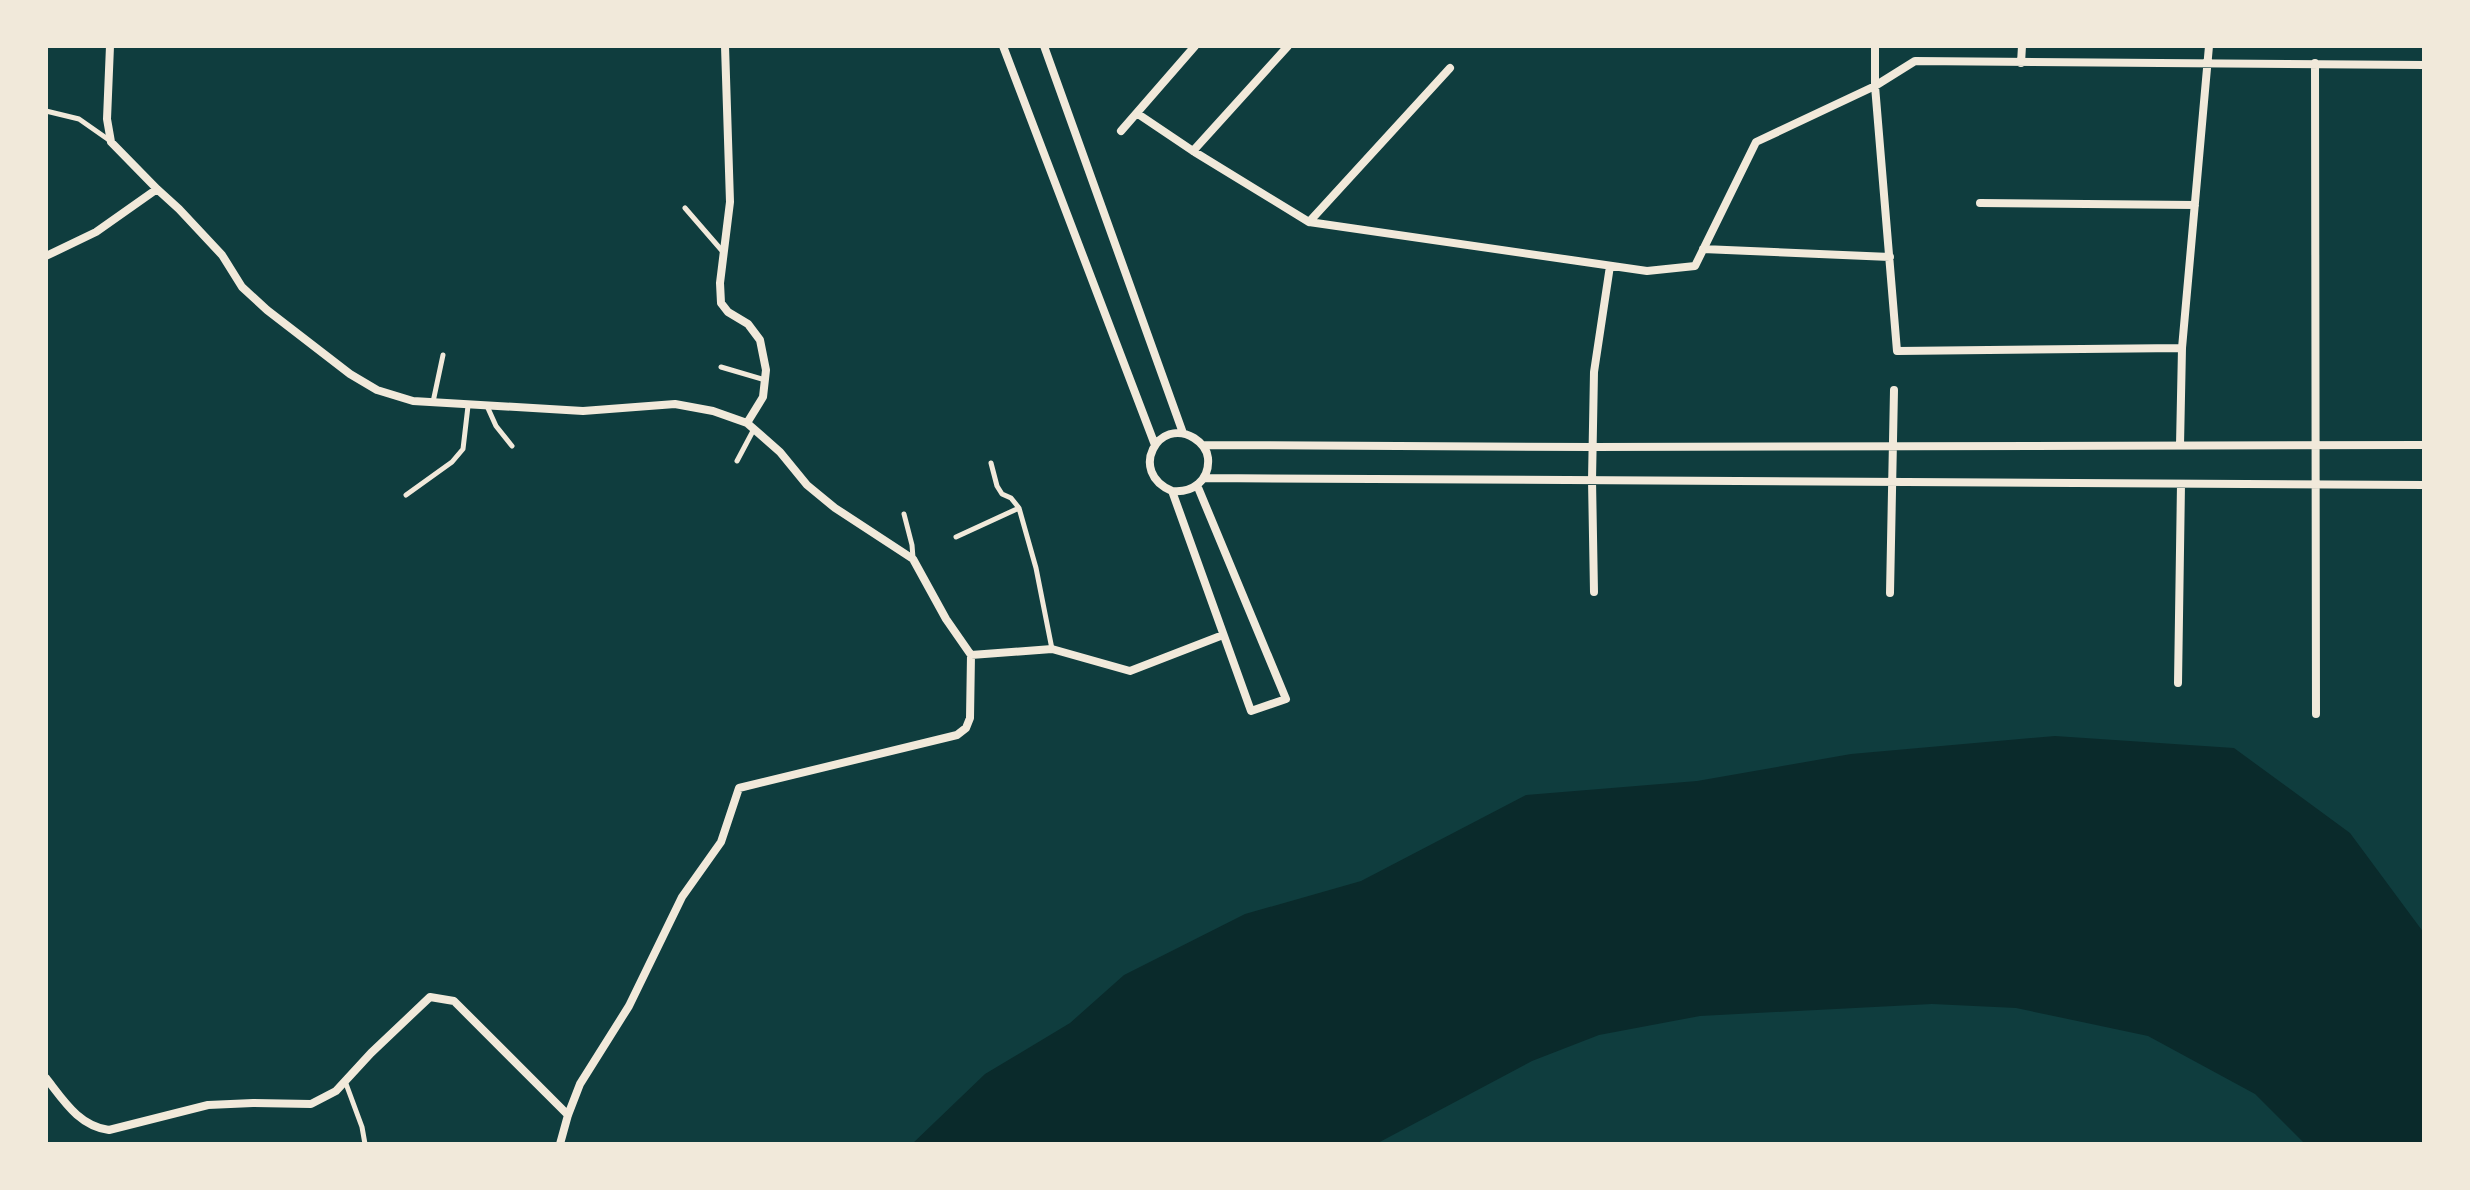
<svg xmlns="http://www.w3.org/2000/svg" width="2470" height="1190" font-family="Commissioner,sans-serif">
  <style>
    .water { fill: #0a2a2b }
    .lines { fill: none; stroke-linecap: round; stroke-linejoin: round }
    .service { stroke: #f1e9da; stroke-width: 5 }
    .minor { stroke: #f1e9da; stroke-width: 8 }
  </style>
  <rect width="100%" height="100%" fill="#0f3d3e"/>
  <path class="water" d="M2055 736 2234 748 2350 833 2424 933V1144H2305L2255 1094 2148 1036 2016 1008 1932 1004 1700 1016 1599 1035 1532 1061 1376 1144H912L985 1074 1070 1023 1124 975 1245 914 1361 881 1526 795 1697 781 1851 754Z"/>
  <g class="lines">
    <path class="service" d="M46 111 79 119 109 140
      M685 208 724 253
      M721 367 765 380
      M433 402 443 355
      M487 406 496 426 512 446
      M737 461 754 429
      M991 463 997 486 1002 494 1011 498 1019 508 1036 568 1052 649
      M406 495 452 462 463 449 468 406
      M904 514 912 545 913 558
      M956 537 1019 508
      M345 1081 362 1127 365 1144"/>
    <path class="minor" d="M110 46 107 119 111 142 157 189 179 209 222 255 242 287 267 310 350 374 377 390 413 401 583 411 675 404 713 411 747 423 780 452 807 485 835 508 913 559 946 619 971 655 1052 649 1130 671 1223 635
      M725 46 730 202 720 283 721 303 728 312 748 324 760 340 766 370 763 397 747 423
      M1003 46 1155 445
      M1044 46 1183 433
      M1875 46V86L1897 351 2182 348
      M2021 63 2022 46
      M2315 63 2316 714
      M1138 114 1193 151 1309 222 1647 271 1695 266 1756 142 1875 86 1915 61 2424 65
      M1121 131 1195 46
      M1193 151 1288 46
      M1980 203 2195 205
      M1309 222 1450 68
      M1703 249 1890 257
      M46 256 96 232 157 189
      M1203 445 1593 447 2424 445
      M2180 445 2182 348 2209 46
      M1204 478 2424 485
      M1172 491C1192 493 1210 481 1208 458 1207 450 1202 443 1194 438 1159 416 1127 472 1172 491L1251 711 1286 699 1197 485
      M1594 592 1592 480 1594 372 1610 266
      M1890 593 1894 390
      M2178 683 2181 484
      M46 1078C64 1101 79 1126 109 1130L208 1105 253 1103 311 1104 336 1091 371 1053 430 997 454 1001 568 1115
      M560 1144 568 1115 580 1084 629 1006 682 897 721 842 739 788 957 735 966 728 970 718 971 655"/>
  </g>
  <rect width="2470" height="1190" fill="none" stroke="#f1e9da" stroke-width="96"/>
</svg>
